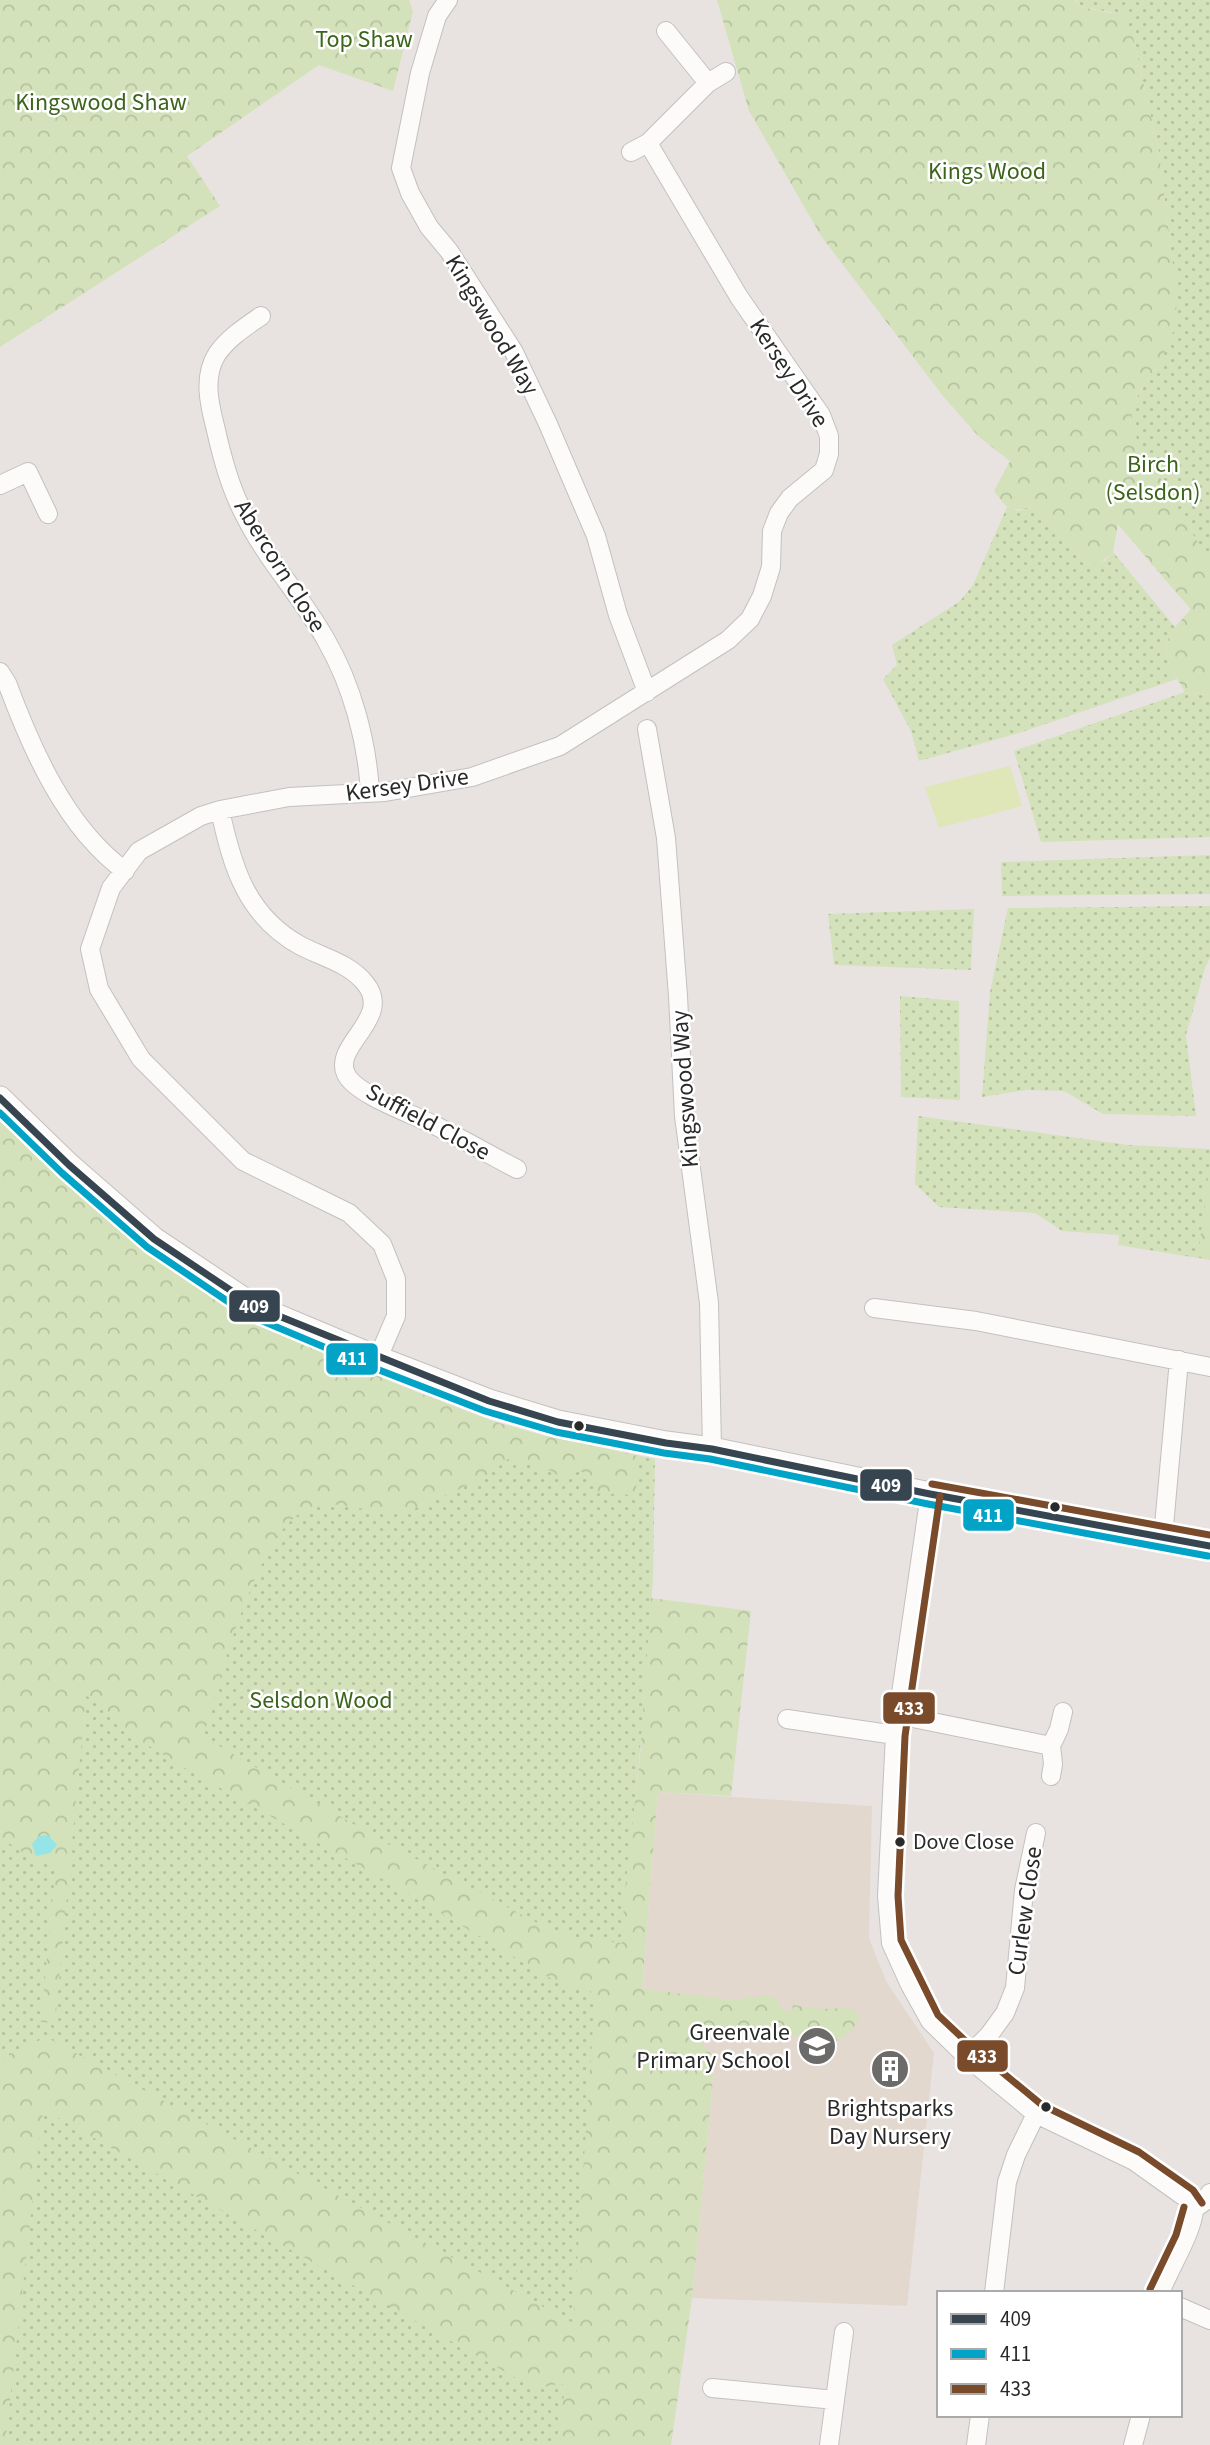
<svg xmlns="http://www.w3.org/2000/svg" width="1210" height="2445" font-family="'Source Sans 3',sans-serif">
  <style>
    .education { fill: #e3d8ce }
    .grass { fill: url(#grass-dots) }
    .forest { fill: url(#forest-crowns) }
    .pitch { fill: #dfe6b7 }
    .water { fill: #95e5e8 }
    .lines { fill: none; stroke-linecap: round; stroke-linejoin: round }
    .minor-casing { stroke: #c2c1c1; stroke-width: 20 }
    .tertiary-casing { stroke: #c2c1c1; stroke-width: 25 }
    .minor { stroke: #fcfbfa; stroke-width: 18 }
    .tertiary { stroke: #fcfbfa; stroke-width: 23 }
    .bus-1-casing { stroke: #fff; stroke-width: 12 }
    .bus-2-casing { stroke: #fff; stroke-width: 12 }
    .bus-3-casing { stroke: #fff; stroke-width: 12 }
    .bus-1 { stroke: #36454f; stroke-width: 7 }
    .bus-2 { stroke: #02a3c6; stroke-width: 7 }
    .bus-3 { stroke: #7a4b2a; stroke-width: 7 }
    .bus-dot { fill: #2a2a2a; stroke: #fff; stroke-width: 2.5 }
    .labels { text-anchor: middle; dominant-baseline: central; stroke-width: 5; stroke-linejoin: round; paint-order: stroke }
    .bus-label { font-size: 22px; fill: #2a2a2a; stroke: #fff; text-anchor: start }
    .park-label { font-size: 24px; fill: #3c651c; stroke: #fff }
    .street-label { font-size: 24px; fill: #2a2a2a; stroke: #fff }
    .poi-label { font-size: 24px; fill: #2a2a2a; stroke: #fff; text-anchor: end }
    .line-badge { stroke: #fff; stroke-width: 2.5 }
    .badge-label { font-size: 19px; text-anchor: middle; font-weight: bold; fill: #fff }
  </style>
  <defs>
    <pattern id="grass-dots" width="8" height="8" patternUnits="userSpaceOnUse" patternTransform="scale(1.75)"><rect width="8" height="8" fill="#d3e2ba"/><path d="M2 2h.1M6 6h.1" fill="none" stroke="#b5c2a0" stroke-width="1.8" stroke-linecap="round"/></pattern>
    <pattern id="forest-crowns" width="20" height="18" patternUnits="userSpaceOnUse" patternTransform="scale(1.75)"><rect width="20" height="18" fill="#d3e2ba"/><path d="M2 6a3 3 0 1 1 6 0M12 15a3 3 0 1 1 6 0" fill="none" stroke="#b5c2a0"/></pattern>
  </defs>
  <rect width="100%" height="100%" fill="#e8e3e0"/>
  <path class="education" d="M658 1792 872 1806 869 1938 886 1981 934 2053 907 2306 692 2298 715 2058 642 1990Z"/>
  <path class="grass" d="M1076 0H1210V632L1069 467 1129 425 1137 397 1163 357 1175 283 1159 152 1133 37 1111 12 1081 7Z
    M1031 506 1039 512 1087 564 1105 561 1113 552 1175 627 1164 647 1170 667 1177 679 1022 732 919 761 911 731 883 679 897 665 892 645 960 601 973 585 1007 507 1018 511Z
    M1185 692 1210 695V837L1041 842 1014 751Z
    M1210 855V894L1002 896 1001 862Z
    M1210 906V958L1205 968 1186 1035 1196 1116 1103 1114 1064 1091 1026 1090 982 1097 990 992 1008 908Z
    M974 909 971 970 834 965 828 914Z
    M900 996 959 1001 960 1100 901 1097Z
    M918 1116 1128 1145 1210 1149V1260L1118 1245 1119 1235 1062 1231 1035 1213 939 1207 915 1184Z
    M0 1118 150 1255 185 1280 266 1326 406 1388 492 1421 541 1435 655 1459 653 1578 644 1708 575 2445H0Z"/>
  <path class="forest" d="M0 0H409L413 11 393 91 319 65 187 156 220 206 0 347Z
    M717 0H1075L1081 7 1125 16 1133 37 1159 152 1175 283 1177 322 1163 357 1137 397 1129 425 1210 563V695L1185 692 1170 667 1164 647 1175 627 1191 609 1118 524 1113 552 1098 565 1087 564 1039 512 1031 506C1009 514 1007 508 994 491L1010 461 979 437 943 396 821 236 749 111Z
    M0 1118 150 1255 185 1280 266 1326 406 1388 492 1421 541 1435 638 1456 636 1494 633 1495 594 1493 595 1478 587 1477V1473L571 1470 562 1478 549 1470 508 1459C486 1479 461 1489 434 1500 426 1503 417 1508 409 1510 361 1521 324 1481 284 1528 258 1559 232 1636 221 1675 215 1695 211 1718 202 1736L386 1843 543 1926 580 1939 622 1943 624 1900 640 1757 651 1598 751 1611 731 1796 658 1792 642 1989 734 2000 767 1995 775 1998 784 2011H792L793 2005 822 2009 848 2008 857 2013 859 2019C856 2026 853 2028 848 2033 827 2054 815 2032 792 2036L782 2028 763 2024 754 2028 732 2026 717 2028 698 2040 715 2058 692 2298 671 2445H558V2417L566 2389 562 2383 535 2389 43 2109 5 2445H0V2060L46 2037 573 2323 594 2011 593 1997 589 1987 567 1988 374 1874 188 1770 133 1736 86 1695 55 2023 41 2022 56 1862 38 1863 0 1837Z
    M1210 1161V1260L1198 1256Z"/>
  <path class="pitch" d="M1010 766 1022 806 939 828 925 787Z"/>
  <path class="water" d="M48 1835 57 1845 50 1853 36 1856 32 1844 39 1836Z"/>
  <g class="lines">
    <defs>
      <path id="minor" d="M448 0 437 16 420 73 401 168 410 193 429 227 449 251 514 352 548 424 596 536 618 615 647 692
        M708 83 726 72
        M631 152 648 143
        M261 316C245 327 228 338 217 354 203 376 209 403 215 426 222 457 230 488 245 516 267 560 302 597 326 640 352 685 367 741 370 792
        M0 485 28 472 48 514
        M0 672 7 683C32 750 66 828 125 871
        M647 729 666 838 678 996 684 1116 709 1303 712 1449
        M220 810C232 866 246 916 301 946 322 957 349 963 365 983 394 1018 332 1045 346 1074 355 1094 412 1114 432 1124 461 1138 488 1154 517 1169
        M874 1308 976 1321 1210 1367
        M378 1358 396 1316V1279L382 1244 349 1213 243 1161 141 1059 99 989 90 949 111 888 139 851 201 816 220 810 289 797 385 792 472 777 560 746 728 640 750 619 762 596 771 567 772 531 779 513 790 498 824 470 829 454V436L821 415 739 297 648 143 708 83 666 31
        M930 1494 895 1735 887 1896 891 1943 910 1985 930 2021 967 2057 1036 2114 1134 2161 1186 2198 1194 2209
        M1163 1537 1179 1360
        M898 1715 1051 1746
        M787 1719 895 1735
        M1051 1776 1053 1764 1051 1746 1059 1729 1063 1712
        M967 2057 989 2035 1005 2013 1015 1988 1024 1890 1036 1833
        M1194 2209 1204 2202 1210 2193
        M994 2293 1007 2182 1016 2155 1036 2114
        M1160 2293C1169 2269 1193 2232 1194 2209
        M1180 2307 1210 2320
        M712 2388 835 2400
        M829 2445 844 2332
        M976 2445 980 2415
        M1133 2445 1141 2415"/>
      <path id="tertiary" d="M0 1098 69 1165 154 1239 254 1306 378 1358 489 1401 558 1422 666 1443 712 1449 930 1494 1210 1546"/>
    </defs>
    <use href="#minor" class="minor-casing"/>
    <use href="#tertiary" class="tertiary-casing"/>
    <use href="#minor" class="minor"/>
    <use href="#tertiary" class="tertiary"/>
    <defs>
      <path id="bus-1" d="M0 1098 69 1165 154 1239 254 1306 489 1401 558 1422 666 1443 712 1449 930 1494 1210 1546"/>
      <path id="bus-2" d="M0 1113 62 1173 147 1247 248 1315 374 1368 485 1411 556 1432 664 1453 710 1459 928 1504 1208 1556"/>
      <path id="bus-3" d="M932 1484 1210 1535
        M940 1496 905 1736 898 1896 901 1940 938 2015 974 2049 1042 2105 1139 2152 1193 2190 1202 2203
        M1150 2289 1176 2235 1184 2207"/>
    </defs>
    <use href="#bus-1" class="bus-1-casing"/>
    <use href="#bus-2" class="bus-2-casing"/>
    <use href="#bus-3" class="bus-3-casing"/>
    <use href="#bus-1" class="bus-1"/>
    <use href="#bus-2" class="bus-2"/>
    <use href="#bus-3" class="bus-3"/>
  </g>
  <defs>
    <symbol id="school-disc" viewBox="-11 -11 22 22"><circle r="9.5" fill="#6c6b6a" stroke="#fff"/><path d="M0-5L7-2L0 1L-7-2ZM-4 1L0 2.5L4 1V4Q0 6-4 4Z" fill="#fff"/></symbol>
    <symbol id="building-disc" viewBox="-11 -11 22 22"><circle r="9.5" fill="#6c6b6a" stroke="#fff"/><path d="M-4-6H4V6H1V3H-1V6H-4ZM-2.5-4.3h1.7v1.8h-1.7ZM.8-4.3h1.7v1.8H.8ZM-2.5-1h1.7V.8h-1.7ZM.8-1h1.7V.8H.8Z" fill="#fff"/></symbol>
  </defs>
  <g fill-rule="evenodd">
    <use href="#school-disc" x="795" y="2024" width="44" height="44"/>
    <use href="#building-disc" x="868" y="2047" width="44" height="44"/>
  </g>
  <g class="bus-dot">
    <circle cx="579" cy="1426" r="6"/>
    <circle cx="1055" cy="1507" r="6"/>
    <circle cx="900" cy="1842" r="6"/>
    <circle cx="1046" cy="2107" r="6"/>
  </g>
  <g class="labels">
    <g class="bus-label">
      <text x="913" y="1842">Dove Close</text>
    </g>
    <g class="park-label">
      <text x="364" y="39">Top Shaw</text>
      <text x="101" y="102">Kingswood Shaw</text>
      <text x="987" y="171">Kings Wood</text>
      <text x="1153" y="464">Birch<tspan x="1153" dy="28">(Selsdon)</tspan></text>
      <text x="321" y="1700">Selsdon Wood</text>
    </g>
    <g class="street-label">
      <text transform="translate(492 325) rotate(59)">Kingswood Way</text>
      <text transform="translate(789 373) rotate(57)">Kersey Drive</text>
      <text transform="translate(280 566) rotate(58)">Abercorn Close</text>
      <text transform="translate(407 785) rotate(-8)">Kersey Drive</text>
      <text transform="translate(685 1089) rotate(-94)">Kingswood Way</text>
      <text transform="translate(428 1122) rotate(28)">Suffield Close</text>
      <text transform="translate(1025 1911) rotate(-82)">Curlew Close</text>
    </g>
    <g class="poi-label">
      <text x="790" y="2032">Greenvale<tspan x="790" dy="28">Primary School</tspan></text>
      <text x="890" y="2108" text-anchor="middle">Brightsparks<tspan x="890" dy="28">Day Nursery</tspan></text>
    </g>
  </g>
  <g class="line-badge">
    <rect x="228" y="1289" width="53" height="34" rx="7" fill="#36454f"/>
    <rect x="325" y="1342" width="54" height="34" rx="7" fill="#02a3c6"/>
    <rect x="859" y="1468" width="54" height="34" rx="7" fill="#36454f"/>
    <rect x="962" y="1498" width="53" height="34" rx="7" fill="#02a3c6"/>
    <rect x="882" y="1691" width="54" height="34" rx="7" fill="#7a4b2a"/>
    <rect x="956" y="2039" width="53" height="34" rx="7" fill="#7a4b2a"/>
  </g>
  <g class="badge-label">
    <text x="254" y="1313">409</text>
    <text x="352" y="1365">411</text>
    <text x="886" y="1492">409</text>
    <text x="988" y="1522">411</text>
    <text x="909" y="1715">433</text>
    <text x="982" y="2063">433</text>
  </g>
  <rect x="937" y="2291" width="245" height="126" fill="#ffffff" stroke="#aaaaaa" stroke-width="2"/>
  <rect x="951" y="2314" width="35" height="10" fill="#36454f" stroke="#aaaaaa" stroke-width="2"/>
  <text x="1000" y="2326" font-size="21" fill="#2a2a2a">409</text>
  <rect x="951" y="2349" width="35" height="10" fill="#02a3c6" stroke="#aaaaaa" stroke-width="2"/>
  <text x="1000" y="2361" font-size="21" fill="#2a2a2a">411</text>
  <rect x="951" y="2384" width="35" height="10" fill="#7a4b2a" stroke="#aaaaaa" stroke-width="2"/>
  <text x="1000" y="2396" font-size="21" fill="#2a2a2a">433</text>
</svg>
